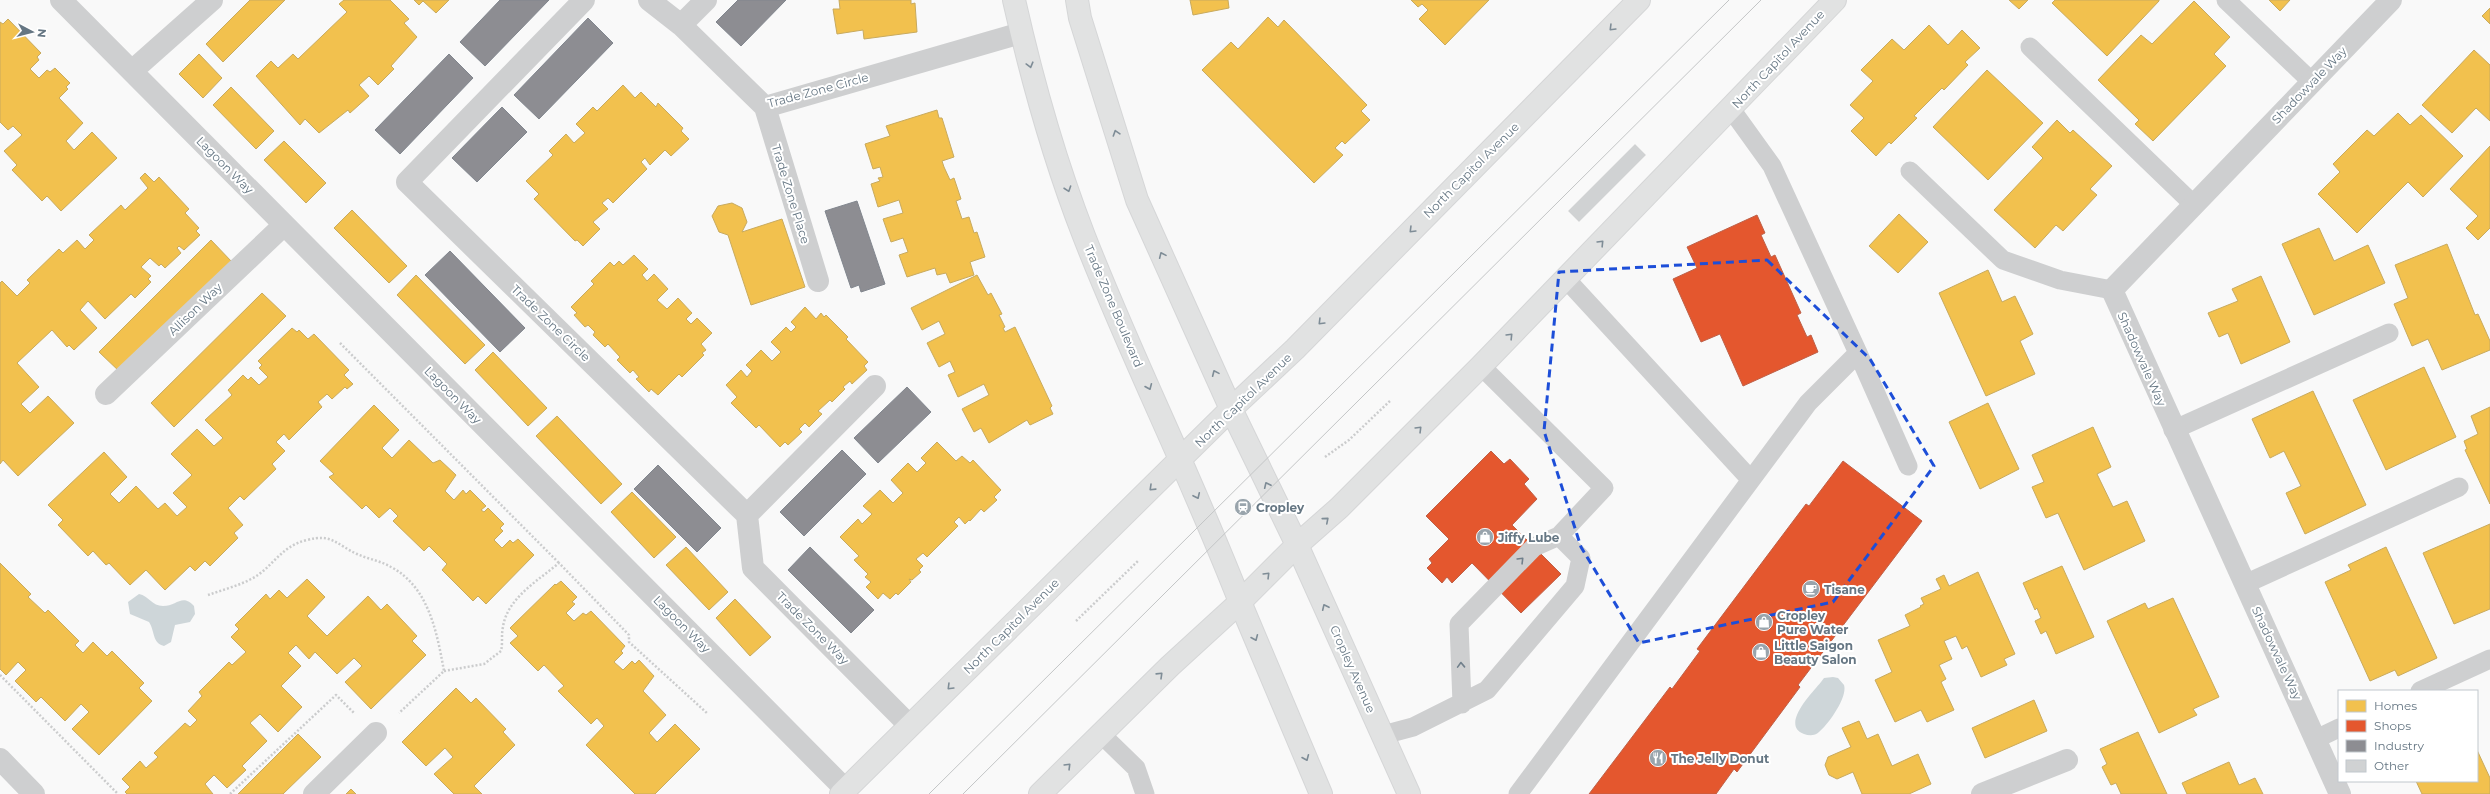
<svg xmlns="http://www.w3.org/2000/svg" width="2490" height="794" font-family="Montserrat,sans-serif">
  <style>
    .water { fill: #ced6d9 }
    .homes { fill: #f2c14e; stroke: #c8aa5e }
    .shops { fill: #e4572e; stroke: #be6048 }
    .industry { fill: #8d8d92; stroke: #81868e }
    .building { fill: #d0d2d3; stroke: #e8e8e8 }
    .lines { fill: none; stroke-linecap: round; stroke-linejoin: round }
    .secondary-casing { stroke: #d5d6d7; stroke-width: 24 }
    .primary-casing { stroke: #d5d6d7; stroke-width: 24 }
    .path { stroke: #cbcccd; stroke-width: 2.5; stroke-dasharray: 2 2; stroke-linecap: butt }
    .lane { stroke: #cecfd0; stroke-width: 19 }
    .street { stroke: #cecfd0; stroke-width: 22 }
    .secondary { stroke: #e1e2e2; stroke-width: 22 }
    .primary { stroke: #e1e2e2; stroke-width: 22 }
    .tram { stroke: #c3c5c6; stroke-width: 1 }
    .oneway { stroke: #7e8c96 }
    .oneway2 { stroke: #707f8b }
    .marked { fill: none; stroke: #1d4ed8; stroke-width: 3; stroke-dasharray: 8 5; stroke-linejoin: round }
    .labels { text-anchor: middle; dominant-baseline: central; stroke-width: 4; stroke-linejoin: round; paint-order: stroke }
    .street-label { font-size: 12px; fill: #657683; stroke: #fff }
    .poi-label { font-size: 12px; font-weight: bold; fill: #657683; stroke: #fff; text-anchor: start }
  </style>
  <rect width="100%" height="100%" fill="#f9f9f9"/>
  <path class="water" d="M139 594C149 596 152 606 163 606 177 606 182 593 194 606L195 614 190 622 175 625 171 642 164 646C152 643 155 631 149 622L130 614 128 602Z
    M1833 677 1838 678 1844 685C1848 697 1828 725 1819 732 1815 736 1809 736 1804 734 1780 725 1812 693 1821 682L1824 678Z"/>
  <path class="homes" d="M250 0H285L223 62 206 44Z
    M344 0H390L409 19 404 23 417 37 391 66 394 69 378 85 369 76 359 85 369 96 350 113 348 110 319 133 305 119 300 125 256 76 271 61 278 68 293 54 298 59 347 12 339 4Z
    M414 0H449L436 13 423 1 419 5Z
    M839 0H911V4L915 3 917 32 864 39 863 30 837 34 833 9H840Z
    M1190 0H1228L1229 8 1193 15Z
    M1411 0H1489L1445 45 1419 19 1428 10 1422 4 1418 7Z
    M2009 0H2028L2019 9Z
    M2055 0H2159V1L2107 56 2052 3Z
    M2269 0H2290L2280 11Z
    M2194 1 2230 37 2214 54 2226 66 2153 141 2135 124 2139 120 2098 80 2141 35 2152 44Z
    M2490 8V24L2482 16Z
    M1268 17 1278 27 1284 20 1367 105 1361 111 1370 120 1345 144 1342 141 1335 148 1343 155 1314 183 1202 70 1231 42 1238 49Z
    M8 19 41 53 37 57 39 60 30 69 39 78 47 70 50 72 55 68 70 83 66 87 68 89 59 98 83 123 66 141 74 150 92 132 117 158 61 211 47 196 42 201 12 170 17 165 4 151 22 135 13 126 8 130 0 122V22L3 24Z
    M1929 25 1948 45 1962 30 1980 48 1965 62 1968 65 1944 90 1942 88 1914 116 1917 118 1891 144 1889 142 1876 156 1851 131 1864 118 1850 105 1873 81 1861 70 1892 39 1904 50Z
    M2474 50 2490 65V121L2476 108 2452 133 2422 105Z
    M199 54 222 78 203 98 179 74Z
    M1987 70 2043 123 1988 180 1933 127Z
    M623 85 635 98 641 92 656 107 658 103 683 128 681 131 689 139 671 156 665 150 650 165 645 158 641 162 647 169 613 203 608 198 602 203 608 209 593 222 600 229 583 246 577 240 575 241 534 199 539 194 526 181 553 155 549 151 566 134 574 143 585 133 576 124 593 107 597 111Z
    M231 87 274 131 256 149 213 105Z
    M937 110 939 118H942L954 157 942 161 944 167 950 180 954 178 961 199 956 201 962 219 969 217 974 233 977 232 985 257 970 262 974 275 950 283 946 273 937 275 935 268 907 277 899 255 908 252 903 238 891 242 883 219 903 213 899 200 878 207 871 184 880 181 878 178 883 177 880 167 873 169 865 144 890 136 886 126Z
    M2398 113 2410 125 2421 115 2463 156 2423 197 2408 182 2357 233 2318 194 2340 172 2333 164 2367 130 2374 136Z
    M2057 120 2070 133 2073 130 2112 166 2090 189 2097 195 2063 231 2056 225 2035 248 1994 210 2043 158 2032 147Z
    M284 141 326 183 306 203 264 160Z
    M2490 146V228L2478 240 2466 228 2478 216 2450 189Z
    M145 173 154 182 159 177 189 209 185 213 199 228 196 231 200 235 184 250 179 246 177 248 181 253 165 268 161 264 159 266 150 258 141 267 151 276 148 279 151 282 135 298 131 294 105 319 88 301 80 310 97 328 74 350 69 345 67 347 52 330 17 363 39 387 21 404 30 413 48 396 74 423 18 476 3 460 0 464V283L2 281 17 296 30 283 27 280 59 249 63 253 77 240 85 249 94 240 89 235 121 205 125 210 148 188 140 178Z
    M732 203 742 208 747 222 742 232 782 219 805 287 751 305 728 235 719 232 712 216 718 206Z
    M352 210 407 266 389 283 334 228Z
    M1899 214 1928 242 1898 273 1869 246Z
    M2319 228 2334 261 2368 245 2385 283 2314 315 2282 244Z
    M211 240 232 262 121 373 99 352Z
    M2447 244 2475 315 2478 314 2490 341V350L2442 370 2428 339 2412 346 2394 304 2408 298 2395 265Z
    M634 255 648 269 642 275 647 281 654 274 668 289 657 300 667 309 678 298 692 313 686 319 691 324 697 318 712 333 701 344 706 350 702 353 704 355 682 377 679 374 658 395 651 389 649 392 636 379 639 377 633 370 630 373 617 360 620 357 608 344 605 347 593 335 595 332 588 325 585 327 574 315 577 313 571 307 594 284 591 281 610 262 614 266 619 261 623 265Z
    M1988 270 2002 302 2015 296 2033 334 2020 341 2035 374 1986 396 1939 293Z
    M416 275 485 345 465 364 397 295Z
    M977 275 988 295 991 293 1002 314 999 315 1005 327 1003 328 1005 332 1015 327 1052 406 1050 408 1053 414 1030 425 1027 420 989 443 981 428 974 432 962 409 989 395 984 384 958 397 948 375 955 372 950 361 939 367 927 343 945 334 939 321 922 330 911 308Z
    M2261 276 2290 342 2241 364 2228 333 2219 337 2208 313 2238 301 2232 289Z
    M262 293 286 316 174 427 151 403Z
    M805 307 816 319 821 313 824 317 826 315 848 337 846 339 868 362 864 366 867 370 852 384 850 381 843 387 845 389 832 402 830 400 818 411 822 414 809 427 805 423 799 429 802 432 788 445 785 442 780 447 759 425 756 428 731 403 737 397 726 385 741 370 747 377 752 371 746 365 761 350 772 361 781 352 771 342 786 327 791 332 796 327 791 322Z
    M292 328 297 332 299 330 308 339 314 334 349 370 344 375 353 384 347 389 345 387 332 399 327 394 318 402 322 407 289 440 284 434 276 442 285 451 272 464 276 469 244 500 240 496 228 508 243 525 234 533 238 538 210 566 205 561 195 571 190 566 165 590 146 570 130 585 109 563 106 565 93 551 88 556 58 525 63 520 48 505 104 452 127 477 110 494 119 503 136 486 158 509 165 503 177 516 187 507 173 493 192 475 171 454 197 429 214 446 223 438 205 420 232 395 228 390 243 375 248 380 251 377 259 385 268 377 259 368 262 365 258 361Z
    M493 352 547 408 528 426 475 370Z
    M2424 367 2456 437 2386 470 2353 400Z
    M2313 391 2366 505 2305 534 2286 493 2301 486 2284 451 2270 458 2252 419Z
    M1988 403 2019 469 1980 489 1949 422Z
    M374 405 399 430 382 448 392 458 409 440 433 463 440 460 456 475 445 491 454 500 463 490 466 494 470 490 486 506 481 510 484 512 488 508 504 524 500 528 503 531 494 540 502 548 510 540 513 543 518 539 534 555 486 604 478 596 473 601 442 570 447 564 429 546 424 551 393 521 398 516 390 508 379 518 366 505 362 509 329 477 334 474 320 461Z
    M2490 407V504L2465 450 2467 449 2464 441 2478 434 2471 416Z
    M557 416 622 484 601 504 536 436Z
    M2093 427 2111 467 2097 474 2113 507 2127 501 2145 541 2084 570 2058 513 2046 518 2032 487 2044 482 2032 455Z
    M937 442 956 461 962 456 970 463 973 460 1001 490 994 497 997 500 984 512 981 509 970 521 969 520 965 524 959 517 954 522 958 526 927 557 923 553 916 559 923 566 919 570 921 572 912 580 909 579 911 582 898 595 896 593 890 599 883 593 878 599 866 587 871 582 865 577 868 574 854 560 859 556 840 537 858 519 862 524 872 514 863 506 880 490 893 503 903 493 891 480 908 463 917 472 926 463 921 458Z
    M632 492 676 537 654 558 611 512Z
    M2490 524V609L2454 624 2423 553Z
    M686 547 728 592 709 610 666 565Z
    M2386 547 2437 658 2398 676 2395 670 2370 681 2325 582 2351 570 2348 565Z
    M0 563 31 594 28 597 45 613 48 610 79 641 75 645 83 653 93 642 107 656 112 651 144 683 139 688 152 701 99 755 72 729 89 712 81 704 65 721 41 697 36 702 15 681 26 670 18 662 6 675 0 669Z
    M2062 566 2094 637 2056 654 2046 631 2041 634 2035 621 2041 618 2037 608 2035 610 2023 583Z
    M1978 572 2015 654 2004 659 2007 665 1981 677 1967 646 1962 649 1956 636 1944 641 1952 659 1939 665 1946 679 1941 682 1954 710 1927 722 1921 710 1895 722 1875 680 1892 672 1878 640 1910 626 1905 615 1921 607 1920 606 1924 604 1921 598 1941 589 1936 579 1944 575 1949 586Z
    M307 579 325 597 307 616 327 636 368 596 381 610 387 604 417 636 412 641 426 655 371 709 345 682 362 666 354 658 337 674 315 652 309 659 296 645 288 653 301 666 281 686 302 707 278 732 260 714 250 723 267 741 242 766 246 770 227 788 214 775 205 784 213 794H127L125 792 130 787 122 779 140 761 146 768 158 757 154 753 185 723 190 727 197 720 188 711 202 696 199 692 229 662 232 665 246 652 231 637 239 629 235 625 266 594 270 599 279 590 287 598Z
    M561 581 577 597 572 602 575 604 566 613 574 621 583 613 586 615 591 611 625 646 621 651 623 653 614 662 623 670 632 661 635 664 639 660 654 676 643 691 666 715 649 733 657 742 675 724 700 749 655 794H635L586 745 604 726 597 718 591 724 558 691 564 686 544 665 538 671 510 643 518 636 510 628 555 584 556 585Z
    M2173 598 2219 697 2193 709 2197 715 2159 733 2107 621 2145 603 2148 609Z
    M735 599 771 637 750 656 716 618Z
    M456 688 471 703 476 698 506 729 503 732 515 745 474 786 482 794H454L434 774 453 757 445 748 426 766 402 742Z
    M2034 700 2047 731 1985 758 1972 728Z
    M1859 721 1867 739 1878 734 1892 766 1918 754 1931 784 1909 794H1862L1853 772 1837 779 1829 775 1825 765 1828 757 1851 747 1842 728Z
    M2138 732 2167 794H2121L2116 783 2111 785 2102 767 2107 764 2100 749Z
    M298 734 321 757 283 794H238Z
    M2477 750 2490 778V794H2422L2416 781H2477Z
    M2229 762 2239 785 2255 778 2263 794H2187L2182 783Z
    M351 789 356 794H346Z"/>
  <path class="shops" d="M1757 215 1765 233 1761 235 1771 257 1775 255 1801 313 1797 315 1807 337 1811 335 1818 352 1743 386 1720 334 1701 342 1673 279 1697 268 1687 247Z
    M1491 451 1504 464 1510 459 1529 479 1524 484 1537 499 1512 525 1561 574 1521 613 1472 563 1452 583 1447 577 1442 583 1427 568 1432 563 1429 559 1449 539 1426 516Z
    M1843 461 1922 521 1798 685 1800 687 1737 772 1734 769 1716 794H1589L1670 687 1672 689 1700 651 1697 649 1806 504 1809 506Z"/>
  <path class="industry" d="M500 0H549L485 66 460 42Z
    M738 0H786L741 46 716 22Z
    M588 18 613 43 539 119 514 95Z
    M449 54 473 78 400 154 375 130Z
    M502 107 527 132 477 182 452 158Z
    M857 201 885 284 861 292 859 285 851 288 825 211Z
    M450 251 525 328 500 352 425 275Z
    M907 387 931 412 878 463 854 438Z
    M842 450 866 474 804 536 780 512Z
    M658 465 721 528 697 552 634 489Z
    M810 547 874 610 851 633 788 570Z"/>
  <path class="building" d="M1635 144 1646 155 1579 222 1568 211Z"/>
  <g class="lines">
    <defs>
      <path id="secondary" d="M1297 545 1409 794
        M1240 602 1321 794"/>
      <path id="primary" d="M1014 0C1032 80 1054 159 1084 236 1132 359 1192 478 1240 602
        M1077 0 1080 18 1137 200 1231 409 1297 545
        M841 794 1231 409 1295 349 1639 0
        M1040 794 1170 666 1240 602 1297 545 1339 508 1481 366 1835 0"/>
    </defs>
    <use href="#secondary" class="secondary-casing"/>
    <use href="#primary" class="primary-casing"/>
    <path class="path" d="M340 343 559 563
      M1325 457 1349 440 1391 400
      M208 595C222 590 238 586 251 579 272 569 280 546 307 540 332 533 337 545 357 554 368 559 381 561 391 567 429 587 437 633 444 671L399 713
      M1076 621 1138 561
      M444 671 484 664 501 651C503 643 501 635 503 627 507 598 539 580 559 563L629 635V642L708 714
      M0 675 118 794
      M230 794 336 695 354 713"/>
    <path class="lane" d="M2226 0 2312 82
      M2030 47 2193 204
      M1731 109 1772 166 1858 353 1908 466
      M1910 171 2003 260 2060 280 2112 290
      M1566 279 1751 480
      M2173 430 2389 333
      M2245 584 2459 487
      M2420 691 2490 659
      M1462 704 1459 624 1534 547 1559 536
      M1101 734 1136 768 1145 794
      M1383 735 1413 727 1487 690 1575 586 1581 558 1559 536 1604 488 1481 366
      M2316 739 2339 728
      M1518 794 1808 403 1858 353"/>
    <path class="street" d="M61 0 846 790
      M584 0 407 182 747 515 875 386
      M649 0 681 25 765 107 818 281
      M681 25 706 0
      M132 71 212 0
      M765 107 1021 33
      M106 394 284 225
      M747 515 753 568 910 726
      M0 759 34 794
      M314 794 376 733
      M1982 794 2067 760
      M2340 794 2112 290 2391 0"/>
    <use href="#secondary" class="secondary"/>
    <use href="#primary" class="primary"/>
    <path class="tram" d="M929 794 1729 0
      M963 794 1761 0"/>
  </g>
  <defs><path id="oneway-chevron" d="M-2-3.5L2.5 0L-2 3.5" fill="none" stroke-width="1.6" stroke-linecap="round" stroke-linejoin="round"/></defs>
  <g class="oneway">
    <use href="#oneway-chevron" transform="translate(1612 28) rotate(135)"/>
    <use href="#oneway-chevron" transform="translate(1030 65) rotate(75)"/>
    <use href="#oneway-chevron" transform="translate(1116 133) rotate(-108)"/>
    <use href="#oneway-chevron" transform="translate(1068 189) rotate(71)"/>
    <use href="#oneway-chevron" transform="translate(1412 230) rotate(135)"/>
    <use href="#oneway-chevron" transform="translate(1601 243) rotate(-46)"/>
    <use href="#oneway-chevron" transform="translate(1162 255) rotate(-114)"/>
    <use href="#oneway-chevron" transform="translate(1321 322) rotate(135)"/>
    <use href="#oneway-chevron" transform="translate(1510 336) rotate(-46)"/>
    <use href="#oneway-chevron" transform="translate(1215 373) rotate(-114)"/>
    <use href="#oneway-chevron" transform="translate(1149 387) rotate(67)"/>
    <use href="#oneway-chevron" transform="translate(1419 429) rotate(-45)"/>
    <use href="#oneway-chevron" transform="translate(1267 485) rotate(-115)"/>
    <use href="#oneway-chevron" transform="translate(1152 488) rotate(136)"/>
    <use href="#oneway-chevron" transform="translate(1197 496) rotate(65)"/>
    <use href="#oneway-chevron" transform="translate(1326 520) rotate(-41)"/>
    <use href="#oneway-chevron" transform="translate(1267 575) rotate(-45)"/>
    <use href="#oneway-chevron" transform="translate(1325 607) rotate(-115)"/>
    <use href="#oneway-chevron" transform="translate(1255 638) rotate(67)"/>
    <use href="#oneway-chevron" transform="translate(1160 675) rotate(-44)"/>
    <use href="#oneway-chevron" transform="translate(950 687) rotate(135)"/>
    <use href="#oneway-chevron" transform="translate(1306 758) rotate(67)"/>
    <use href="#oneway-chevron" transform="translate(1068 766) rotate(-45)"/>
  </g>
  <g class="oneway2">
    <use href="#oneway-chevron" transform="translate(1521 560) rotate(-45)"/>
    <use href="#oneway-chevron" transform="translate(1461 665) rotate(-92)"/>
  </g>
  <path class="marked" d="M1767 260 1870 359 1934 466 1833 602 1639 643 1581 547 1544 431 1559 272Z"/>
  <defs>
    <symbol id="station-disc" viewBox="-11 -11 22 22"><circle r="9.5" fill="#99a4ac" stroke="#fff"/><path d="M-3-6H3Q5-6 5-4V2Q5 4 3 4L4.5 6H3L1.5 4h-3L-3 6H-4.5L-3 4Q-5 4-5 2V-4Q-5-6-3-6ZM-3.5-4v3h7v-3ZM-3.5 1v1.5H-2V1ZM2 1v1.5H3.5V1Z" fill="#fff"/></symbol>
    <symbol id="shop-disc" viewBox="-11 -11 22 22"><circle r="9.5" fill="#99a4ac" stroke="#fff"/><path d="M-5-2.5h2.3a2.7 3.5 0 0 1 5.4 0H5L5.5 6h-11ZM-1.5-2.5h3a1.5 2.3 0 0 0-3 0Z" fill="#fff"/></symbol>
    <symbol id="cafe-disc" viewBox="-11 -11 22 22"><circle r="9.5" fill="#99a4ac" stroke="#fff"/><path d="M-5.5-4.5H6V0H3Q3 3.5 0 3.5H-2.5Q-5.5 3.5-5.5 0ZM3-3.2v2h1.7v-2ZM-6 4.5H4V6H-6Z" fill="#fff"/></symbol>
    <symbol id="restaurant-disc" viewBox="-11 -11 22 22"><circle r="9.5" fill="#99a4ac" stroke="#fff"/><path d="M-5-6h1v4h1v-4h1v4h1v-4h1v5L-1.5 .5V6h-2V.5L-5-1ZM5-6V6H3V1.5H1.5Q1.5-4 5-6Z" fill="#fff"/></symbol>
  </defs>
  <g fill-rule="evenodd">
    <use href="#station-disc" x="1233" y="497" width="20" height="20"/>
    <use href="#shop-disc" x="1475" y="527" width="20" height="20"/>
    <use href="#cafe-disc" x="1801" y="579" width="20" height="20"/>
    <use href="#shop-disc" x="1754" y="612" width="20" height="20"/>
    <use href="#shop-disc" x="1751" y="642" width="20" height="20"/>
    <use href="#restaurant-disc" x="1648" y="748" width="20" height="20"/>
  </g>
  <g class="labels">
    <g class="street-label">
      <text transform="translate(1778 59) rotate(-47)">North Capitol Avenue</text>
      <text transform="translate(2309 85) rotate(-46)">Shadowvale Way</text>
      <text transform="translate(818 90) rotate(-15)">Trade Zone Circle</text>
      <text transform="translate(225 165) rotate(45)">Lagoon Way</text>
      <text transform="translate(1471 170) rotate(-45)">North Capitol Avenue</text>
      <text transform="translate(791 194) rotate(73)">Trade Zone Place</text>
      <text transform="translate(1114 306) rotate(67)">Trade Zone Boulevard</text>
      <text transform="translate(195 309) rotate(-44)">Allison Way</text>
      <text transform="translate(551 323) rotate(44)">Trade Zone Circle</text>
      <text transform="translate(2142 359) rotate(66)">Shadowvale Way</text>
      <text transform="translate(453 395) rotate(45)">Lagoon Way</text>
      <text transform="translate(1243 400) rotate(-44)">North Capitol Avenue</text>
      <text transform="translate(682 624) rotate(45)">Lagoon Way</text>
      <text transform="translate(1011 626) rotate(-45)">North Capitol Avenue</text>
      <text transform="translate(813 628) rotate(45)">Trade Zone Way</text>
      <text transform="translate(2277 653) rotate(65)">Shadowvale Way</text>
      <text transform="translate(1353 669) rotate(66)">Cropley Avenue</text>
    </g>
    <g class="poi-label">
      <text x="1256" y="507">Cropley</text>
      <text x="1498" y="537">Jiffy Lube</text>
      <text x="1824" y="589">Tisane</text>
      <text x="1777" y="615">Cropley<tspan x="1777" dy="14">Pure Water</tspan></text>
      <text x="1774" y="645">Little Saigon<tspan x="1774" dy="14">Beauty Salon</tspan></text>
      <text x="1671" y="758">The Jelly Donut</text>
    </g>
  </g>
  <rect x="2338" y="690" width="140" height="92" fill="#ffffff" stroke="#c1c8cd"/>
  <rect x="2346" y="700" width="20" height="12" fill="#f2c14e" stroke="#c1c8cd"/>
  <text x="2374" y="710" font-size="12" fill="#657683">Homes</text>
  <rect x="2346" y="720" width="20" height="12" fill="#e4572e" stroke="#c1c8cd"/>
  <text x="2374" y="730" font-size="12" fill="#657683">Shops</text>
  <rect x="2346" y="740" width="20" height="12" fill="#8d8d92" stroke="#c1c8cd"/>
  <text x="2374" y="750" font-size="12" fill="#657683">Industry</text>
  <rect x="2346" y="760" width="20" height="12" fill="#d0d2d3" stroke="#c1c8cd"/>
  <text x="2374" y="770" font-size="12" fill="#657683">Other</text>
  <g transform="translate(32 32) rotate(97)" stroke="#ffffff" stroke-width="3" paint-order="stroke">
  <path d="M0-3L7 15L0 10L-7 15Z" fill="#657683"/>
  <text y="-6" font-size="11" font-weight="bold" text-anchor="middle" fill="#657683">N</text>
  </g>
</svg>
